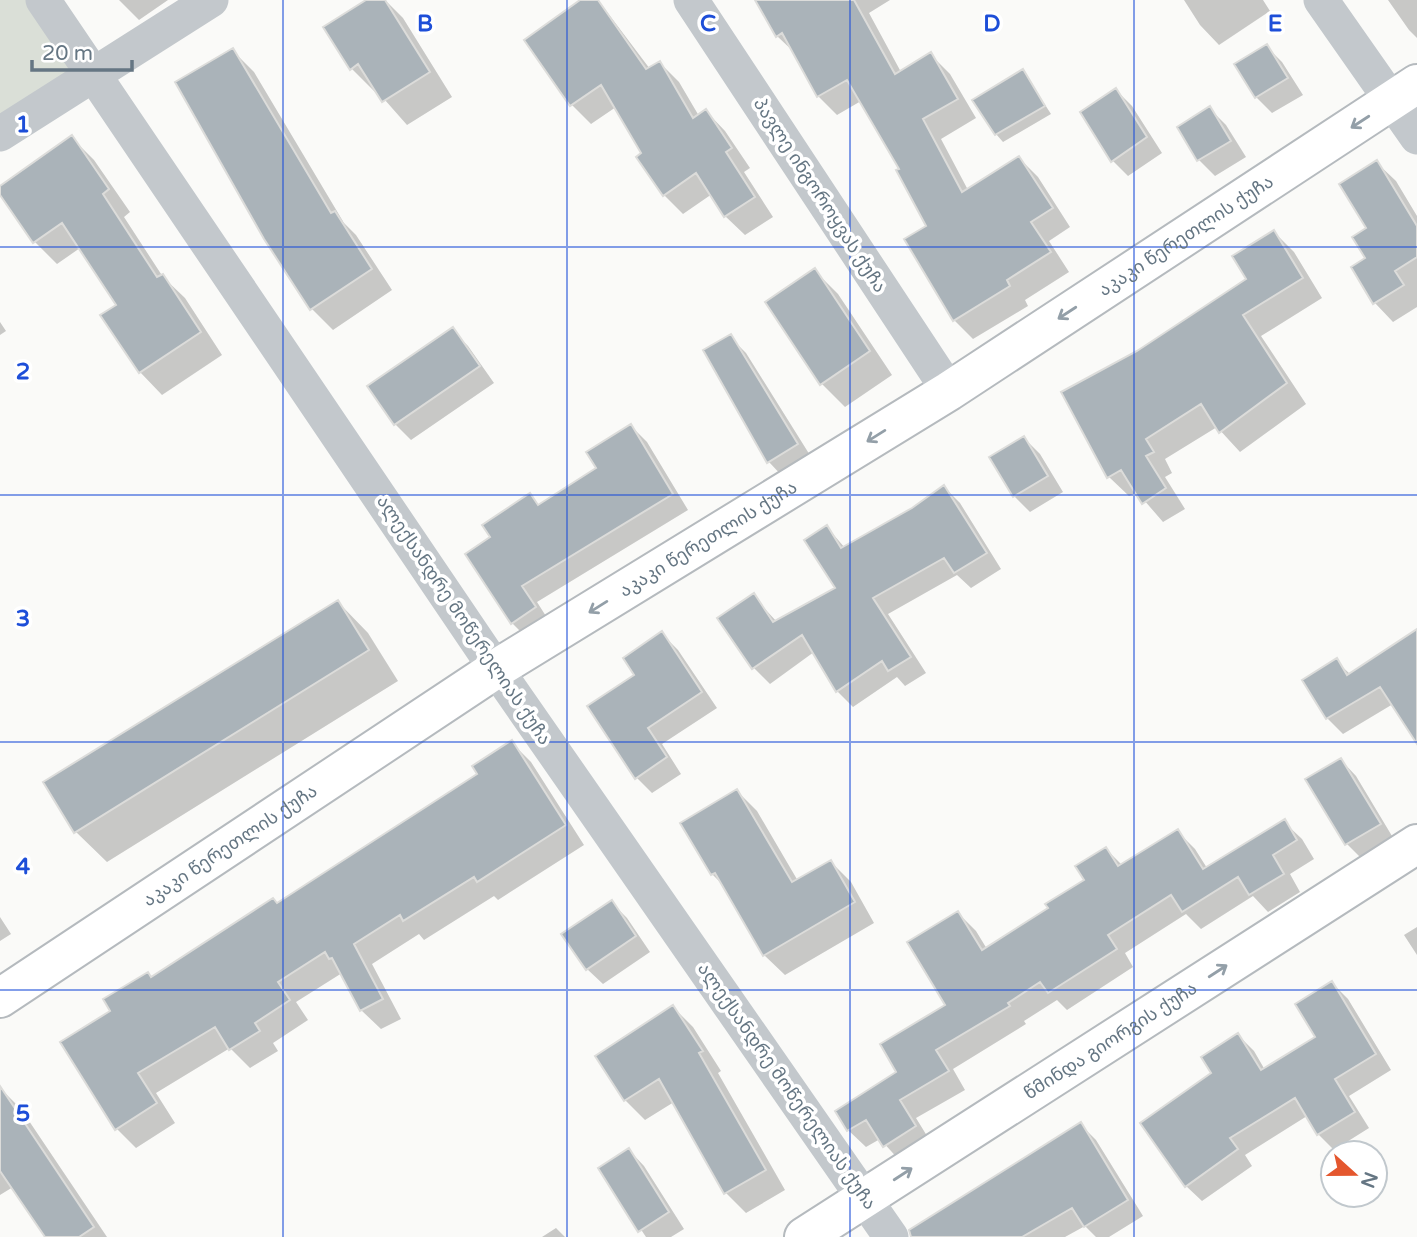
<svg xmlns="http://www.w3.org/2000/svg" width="1417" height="1237" font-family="'Varela Round','Noto Sans Georgian',sans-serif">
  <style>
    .green { fill: #dadfd7 }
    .shadow { fill: #0003 }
    .building { fill: #aab3b9; stroke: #dcdcda; stroke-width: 2 }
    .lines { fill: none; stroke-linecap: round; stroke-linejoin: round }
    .major-casing { stroke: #b5babe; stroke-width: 42 }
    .minor { stroke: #c3c8cc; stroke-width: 35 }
    .major { stroke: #fff; stroke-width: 38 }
    .oneway { stroke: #939fa8 }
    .grid { fill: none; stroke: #1d4ed8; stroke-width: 2; stroke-opacity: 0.55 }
    .labels { text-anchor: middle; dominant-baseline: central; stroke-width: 7; stroke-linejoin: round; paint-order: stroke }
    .street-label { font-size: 18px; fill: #657683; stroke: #fff }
    .grid-label { font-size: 23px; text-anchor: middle; font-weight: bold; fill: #1d4ed8; stroke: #fff; stroke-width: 7; stroke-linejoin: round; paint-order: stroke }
  </style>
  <rect width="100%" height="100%" fill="#fafaf8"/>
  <path class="green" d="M0 0H43L93 75 0 134Z"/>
  <path class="shadow" d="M119 0H168L139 20Z
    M370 0H385L403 18 452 97 407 125 377 91 375 92 351 68Z
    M583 0H598L650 69 660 63 679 82 699 116 706 111 725 131 750 168 744 172 773 217 745 235 725 216 712 194 683 214 664 195 616 107 591 124 572 105 526 40Z
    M756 0H890L869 13 901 72 931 55 950 74 976 118 941 139 968 190 1019 158 1038 177 1070 227 1049 241 1069 272 1025 300 1028 306 973 339 954 320 928 227 901 170 861 101 837 115 818 96 795 53 777 36Z
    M1184 0H1263L1270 11 1219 45 1200 25Z
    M1388 0H1417V38L1409 30Z
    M1266 46 1282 62 1303 95 1272 113 1256 97 1236 65Z
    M232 50 254 72 344 223 356 235 392 290 333 330 312 309Z
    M1023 71 1051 114 1003 142 996 134Z
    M1116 90 1132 106 1162 153 1128 176 1112 160Z
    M1210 109 1226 125 1246 157 1215 176 1199 160Z
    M71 137 94 160 130 212 124 217 163 277 185 298 222 355 162 395 140 372 118 306 80 248 57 264 35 242 0 192V188Z
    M1377 163 1396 181 1417 216V307L1393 322 1375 303 1367 259Z
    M1274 232 1294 252 1322 298 1261 336 1306 404 1240 452 1217 427 1165 459 1172 473 1165 477 1185 509 1163 522 1137 492 1129 496 1109 477 1137 352 1248 279Z
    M814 270 838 294 892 375 845 407 821 383Z
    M0 322 6 331 0 335Z
    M452 330 468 346 494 383 411 440 395 424Z
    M730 337 746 353 813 460 784 478 769 462 705 350Z
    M631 426 647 442 688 510 537 602 551 624 528 639 512 623 493 537 530 496 540 506 599 469Z
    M1024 438 1040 454 1063 492 1030 512 1014 496Z
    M944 487 960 503 1001 569 971 588 957 575 888 614 926 673 905 686 897 677 853 707 837 691 814 652 770 684 754 668 720 619 753 596 777 622 837 589 827 527 845 548 913 509Z
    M338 602 368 633 398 681 107 862 76 832Z
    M662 634 678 650 717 708 662 744 681 774 652 793 636 777 637 675Z
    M1417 636V735L1393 704 1343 734 1327 718 1304 680 1336 661 1350 674Z
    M512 743 531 762 584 845 498 900 494 896 424 940 419 934 372 964 401 1019 381 1029 361 1010 342 973 296 1002 308 1020 273 1043 278 1051 250 1068 230 1048 156 1093 175 1123 136 1148 117 1129 112 1011 152 979 278 905 479 774Z
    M1341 760 1356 776 1395 841 1363 860 1347 844 1308 780Z
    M737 791 757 811 798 881 831 862 851 882 874 923 785 975 764 955 725 887 712 874Z
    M1284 822 1302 839 1314 859 1290 874 1300 892 1268 912 1253 896 1201 929 1186 914 1125 953 1133 967 1067 1010 1057 1000 1024 1021 1026 1024 953 1069 965 1090 916 1118 932 1144 902 1163 880 1139 866 1147 848 1130 899 1073 948 1006 958 913 976 931 987 949 1050 909 1086 880 1106 849 1122 865 1177 831 1195 849 1207 868Z
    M611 902 627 918 650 952 603 984 587 969Z
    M0 917 11 934 0 941Z
    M1417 927V955L1404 935Z
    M1332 983 1348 999 1391 1070 1349 1096 1369 1128 1334 1150 1318 1134 1307 1116 1245 1155 1252 1166 1202 1201 1186 1186 1213 1074 1238 1035 1254 1051 1265 1070 1317 1037Z
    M673 1007 693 1027 721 1071 718 1073 785 1190 746 1213 726 1193 674 1102 645 1120 625 1100 597 1056Z
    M0 1088 21 1109 107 1237H47L13 1187 0 1195Z
    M1080 1124 1096 1140 1143 1216 1109 1237H1096L1085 1226 1065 1237H933Z
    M629 1150 644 1166 684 1229 671 1237H646L600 1168Z
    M556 1228 565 1237H542Z"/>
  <path class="building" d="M366 0H385L430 72 382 102 358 64 350 70 323 27Z
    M580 0H598L646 69 660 61 693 118 706 109 732 148 726 152 755 197 724 217 696 173 663 196 636 157 641 153 601 85 570 106 524 40Z
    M755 0H854L895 74 931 52 958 99 923 119 962 192 1019 156 1053 208 1031 222 1051 252 1007 280 1010 286 953 321 904 239 926 226 896 170 899 169 847 80 817 97 782 33 776 37Z
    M1267 44 1288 78 1255 98 1234 64Z
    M233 48 331 213 335 211 372 269 310 310 264 239 175 82Z
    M1023 69 1045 106 995 135 972 100Z
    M1116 88 1147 137 1111 162 1080 112Z
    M1210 106 1231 141 1197 161 1177 127Z
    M72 135 109 189 103 194 157 277 163 274 201 332 139 373 100 315 116 305 62 223 33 243 0 195V186Z
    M1377 160 1417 226V257L1395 271 1404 285 1373 304 1351 267 1365 258 1352 237 1366 228 1339 184Z
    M1274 230 1303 278 1243 315 1287 383 1219 433 1201 404 1146 439 1154 452 1146 456 1166 488 1142 504 1121 470 1107 478 1061 392 1137 351 1246 279 1232 256Z
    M815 268 870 351 820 385 765 302Z
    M453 327 480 366 394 425 367 386Z
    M731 334 798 444 767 463 703 350Z
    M631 424 673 494 522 586 536 607 511 624 465 554 490 537 482 525 530 493 538 505 596 468 586 452Z
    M1024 436 1048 476 1013 497 989 457Z
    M944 485 987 553 954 573 944 558 873 598 911 657 888 671 882 661 836 692 802 635 752 669 717 618 754 593 773 622 835 588 804 540 827 525 841 548 912 508Z
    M338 600 369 650 74 833 43 782Z
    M1417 629V744L1380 687 1326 719 1302 680 1337 658 1347 675Z
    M662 631 702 692 648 728 667 757 635 779 587 706 634 675 623 658Z
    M512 740 566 825 477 882 474 877 403 921 400 915 354 944 383 999 360 1011 332 958 329 959 325 952 278 982 290 1000 255 1023 260 1031 229 1050 215 1027 138 1073 157 1103 115 1130 60 1042 110 1011 103 999 148 972 151 977 273 898 277 903 477 774 472 766Z
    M1341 758 1381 824 1345 845 1305 779Z
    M737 789 792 882 831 860 855 902 763 956 715 873 711 875 680 823Z
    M1285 819 1297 840 1273 855 1284 874 1249 895 1238 877 1182 912 1171 895 1108 935 1117 949 1048 993 1040 982 1008 1003 1010 1006 936 1050 949 1071 900 1100 916 1126 883 1147 866 1120 847 1131 835 1111 896 1072 880 1044 945 1005 907 942 958 911 982 950 1048 908 1045 904 1084 880 1075 866 1106 847 1118 866 1178 829 1203 869Z
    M612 900 636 936 586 970 561 934Z
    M1332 981 1376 1054 1335 1079 1355 1112 1317 1135 1295 1098 1230 1138 1238 1149 1185 1187 1140 1123 1211 1073 1201 1057 1238 1033 1261 1070 1315 1037 1295 1004Z
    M673 1005 703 1051 699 1053 766 1170 724 1194 659 1079 624 1101 595 1056Z
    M0 1086 94 1227 79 1237H45L0 1171Z
    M1081 1122 1128 1200 1084 1227 1072 1208 1022 1237H911L909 1230Z
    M629 1148 669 1212 638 1232 598 1168Z"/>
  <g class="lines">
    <defs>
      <g id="major">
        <path id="s1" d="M0 998 496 669 949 391 1417 84"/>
        <path id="s2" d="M804 1237 1417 844"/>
      </g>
    </defs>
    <use href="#major" class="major-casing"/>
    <path class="minor" d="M43 0 496 669 891 1237
      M691 0 949 391
      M1321 0 1417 137
      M0 134 211 0"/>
    <use href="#major" class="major"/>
  </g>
  <defs><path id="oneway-shaft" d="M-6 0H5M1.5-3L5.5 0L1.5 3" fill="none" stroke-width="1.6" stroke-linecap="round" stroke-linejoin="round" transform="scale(1.75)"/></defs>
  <g class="oneway">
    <use href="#oneway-shaft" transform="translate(1360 122) rotate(147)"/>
    <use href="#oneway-shaft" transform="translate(1067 313) rotate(147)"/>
    <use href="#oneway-shaft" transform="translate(876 436) rotate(148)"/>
    <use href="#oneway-shaft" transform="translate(598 607) rotate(148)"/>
    <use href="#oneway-shaft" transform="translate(1218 971) rotate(-33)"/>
    <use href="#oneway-shaft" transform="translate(903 1174) rotate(-33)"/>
  </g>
  <path class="grid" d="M283 0V1237M567 0V1237M850 0V1237M1134 0V1237M0 247H1417M0 495H1417M0 742H1417M0 990H1417"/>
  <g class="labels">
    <g class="street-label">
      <text transform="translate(820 195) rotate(57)">პავლე ინგოროყვას ქუჩა</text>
      <text stroke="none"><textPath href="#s1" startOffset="1410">აკაკი წერეთლის ქუჩა</textPath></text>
      <text stroke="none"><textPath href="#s1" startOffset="844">აკაკი წერეთლის ქუჩა</textPath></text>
      <text transform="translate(464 620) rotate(56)">ალექსანდრე მოწერელიას ქუჩა</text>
      <text stroke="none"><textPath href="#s1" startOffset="276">აკაკი წერეთლის ქუჩა</textPath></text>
      <text stroke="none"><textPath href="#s2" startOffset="364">წმინდა გიორგის ქუჩა</textPath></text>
      <text transform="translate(787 1086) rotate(55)">ალექსანდრე მოწერელიას ქუჩა</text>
    </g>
  </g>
  <g class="grid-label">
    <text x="425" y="31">B</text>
    <text x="708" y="31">C</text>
    <text x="992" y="31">D</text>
    <text x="1275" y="31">E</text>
    <text x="23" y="132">1</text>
    <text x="23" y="379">2</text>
    <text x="23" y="626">3</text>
    <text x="23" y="874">4</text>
    <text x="23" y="1121">5</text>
  </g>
  <g transform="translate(1354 1174) rotate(111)"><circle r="33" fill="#ffffff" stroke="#c1c8cd" stroke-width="2"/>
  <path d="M0-5L12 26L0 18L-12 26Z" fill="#e4572e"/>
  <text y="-10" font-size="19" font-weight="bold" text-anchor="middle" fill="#657683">N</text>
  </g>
  <path d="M32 60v10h100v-10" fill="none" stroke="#657683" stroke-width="3.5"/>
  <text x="42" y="60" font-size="21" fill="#657683" stroke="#ffffff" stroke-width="5" paint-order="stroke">20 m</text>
</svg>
